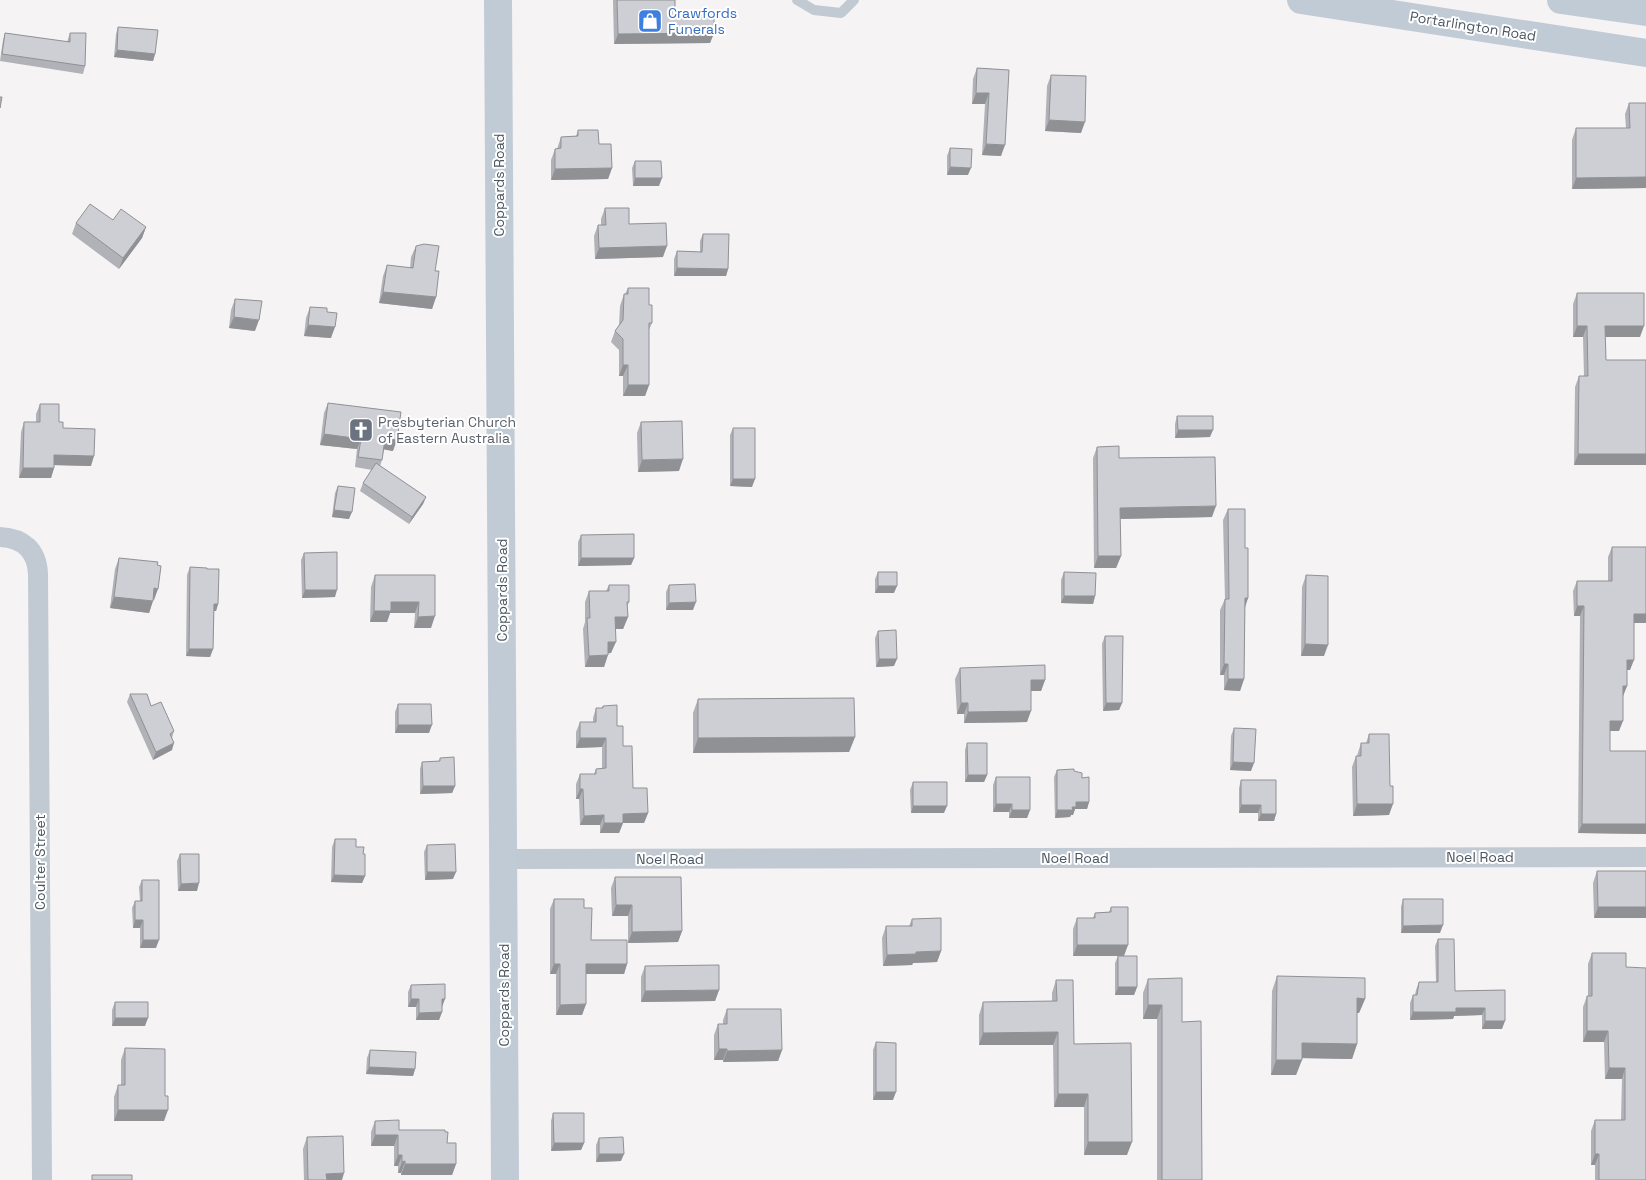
<svg xmlns="http://www.w3.org/2000/svg" width="1646" height="1180" font-family="'Space Grotesk',sans-serif">
  <style>
    .lines { fill: none; stroke-linecap: round; stroke-linejoin: round }
    .lane { stroke: #c1cad2; stroke-width: 10 }
    .street { stroke: #c1cad2; stroke-width: 20 }
    .secondary { stroke: #c1cbd6; stroke-width: 28 }
    .wall { fill: #b0b2b7 }
    .shaded-wall { fill: #909195 }
    .building { fill: #cdcfd5; stroke: #909195 }
    .labels { text-anchor: middle; dominant-baseline: central; stroke-width: 4; stroke-linejoin: round; paint-order: stroke }
    .shop-label { font-size: 14px; fill: #366cbe; stroke: #fff; text-anchor: start }
    .street-label { font-size: 14px; fill: #4a5661; stroke: #fff }
    .worship-label { font-size: 14px; fill: #5b616d; stroke: #fff; text-anchor: start }
  </style>
  <rect width="100%" height="100%" fill="#f5f3f3"/>
  <g class="lines">
    <path class="lane" d="M797 0 814 10 841 13 854 0"/>
    <path class="street" d="M0 537C23 538 37 550 38 574L42 1180
      M503 859 1646 857"/>
    <path class="secondary" d="M498 0 505 1180
      M1301 0 1646 53
      M1561 0 1646 12"/>
  </g>
  <path class="wall" d="M613 0H675V11L714 33 710 43 614 44Z
    M118 27 155 54 153 61 114 57 116 34Z
    M5 33 67 42 70 33 85 66 83 74 0 61 3 40Z
    M977 68 1009 70 1001 156 982 155 985 104H972L973 79Z
    M1051 75 1081 133 1045 131 1047 86Z
    M1629 103H1646V188L1572 189V140L1576 128H1626L1625 114Z
    M578 130 599 144 612 168 608 179 551 180V160L555 149H557L561 137 576 136Z
    M950 148 968 175H947V156Z
    M635 161 659 186H633L632 168Z
    M605 208 629 224 663 257 595 259 594 236 598 225H601V219Z
    M113 220 146 227 142 238 119 269 72 234 76 223Z
    M703 234 728 269 726 276H674V259L677 251 700 252V241Z
    M416 246 435 271 436 297 432 309 379 303 383 276 387 265 410 268 411 257Z
    M628 288 649 305 652 323 649 330V385L645 396H623V376H619V350L611 342 615 331 619 325 620 306 624 294H625Z
    M1577 293 1640 337H1605L1606 360H1646V465H1574L1575 387 1579 376H1584L1583 337H1573V304Z
    M235 299 255 331 229 328 231 310Z
    M310 307 327 312 331 338 304 336 306 318Z
    M328 403 393 451 384 449 382 460 380 466 426 497 423 504 409 524 360 491 363 483 372 470 355 467 357 449 320 445 324 413Z
    M40 404 59 422 63 428 91 466 54 465V468L51 478H19L21 432 24 422H36V414Z
    M1177 416 1210 437 1175 438V424Z
    M641 422 679 471 638 472 637 433Z
    M733 428 752 487 730 486V435Z
    M1097 447 1119 458 1212 517 1120 519 1121 556 1116 568H1094L1093 458Z
    M338 486 349 519 332 517 335 493Z
    M1228 509 1245 548 1248 598 1245 608 1244 679 1240 691 1224 690V675H1220V610L1225 599 1223 520Z
    M581 535 634 558 631 565 578 566V542Z
    M1612 547 1634 623 1630 670H1627V686L1623 696 1619 731H1610V751H1646V834L1578 833 1580 616H1574L1573 591 1577 581H1608V557Z
    M304 553 335 597 302 598 301 560Z
    M119 558 154 600H153L149 613 110 608 115 569Z
    M190 567 207 569 218 604 216 611H214L213 649 210 657 186 656 187 575Z
    M878 572 894 593H875V579Z
    M1064 572 1095 596 1093 604 1061 603V580Z
    M375 575H435L431 628H414L415 613H390L387 622H370L371 587Z
    M1306 575 1324 656H1301L1302 587Z
    M609 585 629 602 627 607 628 617 623 629H615L611 653H608L604 667H585L583 629 585 622V602L589 591H606Z
    M669 585 693 610H666V592Z
    M878 631 894 666 876 667 875 638Z
    M1105 636 1122 703 1119 710 1103 711 1102 644Z
    M960 668 1045 680 1041 691H1031L1027 722 964 723V714H957L955 679Z
    M130 694 174 731 172 738V750L153 760 127 702Z
    M698 699 855 737 849 752 693 753V713Z
    M398 704 429 733H395V712Z
    M603 706 617 726 623 746 633 788 648 813 644 823H623L619 833H600V825H580L579 799H576V784L580 774H594L596 769 602 768V747L576 748V732L580 722H593V718L596 708H602Z
    M1234 728 1251 771 1230 770 1231 736Z
    M1369 734 1389 815 1353 816 1352 767 1356 756H1357L1361 743H1366Z
    M967 743 987 775 984 782H965V750Z
    M440 758 455 786 452 793 420 794V769L422 762 439 761Z
    M1057 770 1074 771 1082 778 1089 802 1087 809H1075L1073 815H1071L1070 817 1055 818 1054 777Z
    M996 777 1030 810 1027 818H1009V812H993V785Z
    M1241 780 1276 814 1274 821H1258V813H1239V788Z
    M913 782 944 813H911L910 790Z
    M335 839 356 847 363 854 365 876 362 883 331 882 332 847Z
    M427 845 453 879 425 880 424 852Z
    M180 854 197 891H178L177 861Z
    M1597 871H1646V918H1594L1593 883Z
    M615 877 682 931 678 942 628 943V916H612L611 888Z
    M142 880 156 948H140V928H133L132 908 135 901H140L139 887Z
    M554 899 584 908 591 940 627 964 624 974H586V1004L582 1015H556V974H550V909Z
    M1403 899 1440 933H1401V907Z
    M1111 907 1124 956 1137 987 1134 995H1115V963L1118 956H1073V929L1077 918H1093L1095 913 1109 912Z
    M912 919 941 951 937 962 913 963 912 965 883 966 882 938 886 926H909Z
    M1438 939 1455 991 1505 990 1502 1029H1482V1015L1454 1016 1453 1019 1410 1020V1003L1413 995H1415L1416 990 1419 982H1436L1435 946Z
    M1592 953 1626 967 1646 1180H1595V1165H1591V1131L1595 1120H1621L1622 1079H1605L1604 1042H1583V1007L1587 996H1588V964Z
    M645 966 719 990 715 1001 641 1002V977Z
    M1277 976 1365 999 1359 1013H1357V1044L1352 1059 1302 1058 1296 1075H1271L1272 991Z
    M1148 979 1182 1022 1202 1180H1157V1019H1143V993Z
    M1056 980 1074 1044 1127 1155H1084V1107H1054L1053 1045H979V1015L983 1002 1052 1001V993Z
    M411 985 442 1007V1012L439 1020H416V1007H408V992Z
    M115 1002 145 1026H112V1010Z
    M727 1009 782 1050 778 1061 723 1062V1060H714V1035L718 1024H723V1020Z
    M876 1042 893 1100H873V1050Z
    M125 1048 165 1096 164 1121H114V1097L118 1085H121V1060Z
    M370 1050 415 1069 413 1076 366 1074 367 1058Z
    M553 1113 584 1143 581 1150 551 1151V1121Z
    M375 1121 399 1130 447 1143 456 1164 452 1175H401V1173H398V1166H394V1146H371V1132Z
    M307 1137 342 1180H304L303 1149Z
    M599 1138 621 1161 596 1162V1145Z"/>
  <path class="shaded-wall" d="M714 33 710 43 614 44 618 34Z
    M117 50 155 54 153 61 114 57Z
    M976 93H989L985 104H972Z
    M1049 120 1085 122 1081 133 1045 131Z
    M986 144 1005 145 1001 156 982 155Z
    M950 167 971 168 968 175H947Z
    M612 168 608 179 551 180 555 169Z
    M1646 177V188L1572 189 1576 178Z
    M635 178H662L659 186H633Z
    M146 227 142 238 119 269 123 258Z
    M667 246 663 257 595 259 599 248Z
    M677 268 728 269 726 276H674Z
    M383 292 436 297 432 309 379 303Z
    M234 317 259 320 255 331 229 328Z
    M308 325 335 327 331 338 304 336Z
    M1577 326H1587L1583 337H1573Z
    M1605 326H1644L1640 337H1601Z
    M623 365H628L623 376H619Z
    M628 385H649L645 396H623Z
    M1178 430H1213L1210 437 1175 438Z
    M324 434 361 439 357 449 320 445Z
    M385 439 397 440 393 451 381 449Z
    M1578 454H1646V465H1574Z
    M54 455 94 456 91 466 51 465Z
    M683 459 679 471 638 472 642 460Z
    M23 468H54L51 478H19Z
    M733 479H755L752 487 730 486Z
    M426 497 423 504 409 524 412 517Z
    M1216 506 1212 517 1116 519 1120 508Z
    M334 510 352 512 349 519 332 517Z
    M1098 556H1121L1116 568H1094Z
    M581 558H634L631 565 578 566Z
    M878 586H897L894 593H875Z
    M154 588 158 589 154 600 150 599Z
    M305 590H337L335 597 302 598Z
    M1064 596H1095L1093 604 1061 603Z
    M114 597 153 601 149 613 110 608Z
    M1245 598H1248L1244 609Z
    M391 602H419L415 613H390L387 622H370L374 611Z
    M696 602 693 610H666L669 603Z
    M214 604H218L216 611H211Z
    M1577 606H1584L1580 616H1574Z
    M1634 614H1646V623H1631Z
    M435 616 431 628H414L418 617Z
    M615 617H628L623 629H611Z
    M608 642H616L611 653 604 654Z
    M1305 644 1328 645 1324 656H1301Z
    M189 649H213L210 657 186 656Z
    M608 655 604 667H585L589 656Z
    M879 659H897L894 666 876 667Z
    M1627 660H1634L1630 670H1623Z
    M1224 664H1228L1224 675H1220Z
    M1228 679H1244L1240 691 1224 690Z
    M1031 680H1045L1041 691H1026Z
    M1623 686H1627L1623 696H1619Z
    M961 703H968L964 714H957Z
    M1106 703H1122L1119 710 1103 711Z
    M1031 711 1027 722 964 723 968 712Z
    M1610 721H1623L1619 731H1607Z
    M398 725H432L429 733H395Z
    M855 737 849 752 693 753 698 738Z
    M580 738H606L602 747 576 748Z
    M174 743 172 750 153 760 156 752Z
    M1233 762 1254 763 1251 771 1230 770Z
    M968 775H987L984 782H965Z
    M423 786H455L452 793 420 794Z
    M580 789H583L579 799H576Z
    M1076 802H1089L1087 809H1075L1073 815H1071L1070 817 1055 818 1057 810Z
    M996 804H1012L1009 812H993Z
    M1357 804H1393L1389 815 1353 816Z
    M1241 805H1261L1258 813H1239Z
    M913 806H947L944 813H911Z
    M1012 810H1030L1027 818H1009Z
    M648 813 644 823H623L619 833H600L604 823 623 814Z
    M1261 814H1276L1274 821H1258Z
    M604 815 600 825H580L584 816Z
    M1582 824H1646V834L1578 833Z
    M427 872H456L453 879 425 880Z
    M334 875 365 876 362 883 331 882Z
    M199 883 197 891H178L181 884Z
    M616 905H632L628 916H612Z
    M1598 907H1646V918H1594Z
    M135 920H143L140 928H133Z
    M1443 925 1440 933H1401L1403 926Z
    M682 931 678 942 628 943 632 932Z
    M143 940H159L156 948H140Z
    M1077 945H1128L1124 956H1073Z
    M941 951 937 962 913 963 912 965 883 966 887 955 916 952Z
    M554 964H560L556 974H550Z
    M586 964H627L624 974H582Z
    M1118 987H1137L1134 995H1115Z
    M719 990 715 1001 641 1002 645 991Z
    M1357 998 1365 999 1359 1013H1352Z
    M411 999H419L416 1007H408Z
    M442 999H445L442 1007Z
    M586 1004 582 1015H556L560 1005Z
    M1148 1005H1162L1157 1019H1143Z
    M1456 1008H1485L1482 1015 1454 1016 1453 1019 1410 1020 1413 1012Z
    M442 1012 439 1020H416L419 1013Z
    M115 1018H148L145 1026H112Z
    M1485 1021H1505L1502 1029H1482Z
    M1587 1031H1608L1604 1042H1583Z
    M1058 1032 1053 1045H979L983 1033Z
    M1302 1043 1357 1044 1352 1059 1297 1058Z
    M719 1049H727L723 1060H714Z
    M782 1050 778 1061 723 1062 727 1051Z
    M1276 1060H1302L1296 1075H1271Z
    M369 1067 415 1069 413 1076 366 1074Z
    M1609 1068H1625L1622 1079H1605Z
    M876 1092H896L893 1100H873Z
    M1058 1094H1088L1084 1107H1054Z
    M118 1110H168L164 1121H114Z
    M375 1135H398L394 1146H371Z
    M1088 1142H1132L1127 1155H1084Z
    M554 1143H584L581 1150 551 1151Z
    M599 1154H624L621 1161 596 1162Z
    M1595 1154H1599L1595 1165H1591Z
    M398 1155H402L398 1166H394Z
    M405 1161 401 1173H398L402 1162Z
    M405 1164H456L452 1175H401Z
    M344 1173 342 1180H324L326 1174Z"/>
  <path class="building" d="M617 0H675V11H714V33L618 34Z
    M118 27 158 30 155 54 117 50Z
    M5 33 70 42V33H86L85 66 2 54Z
    M977 68 1009 70 1005 145 986 144 989 93H976Z
    M1051 75 1086 76 1085 122 1049 120Z
    M0 97H2L0 108Z
    M1629 103H1646V177L1576 178V128H1630Z
    M578 130H598L599 144H611L612 168 555 169V149L561 148V137L578 136Z
    M950 148 972 149 971 168 950 167Z
    M635 161H661L662 178H635Z
    M90 204 113 220 121 209 146 227 123 258 76 223Z
    M605 208H629V224L666 223 667 246 599 248 598 225H606Z
    M703 234H729L728 269 677 268V251L702 252Z
    M424 244 439 246 435 271H439L436 297 383 292 387 265 413 268 416 246Z
    M628 288H649V305H652V323H649V385H628V365H623V339L615 331 623 320 624 294H628Z
    M1577 293H1644V326H1605L1606 360H1646V454H1578L1579 376H1588L1587 326H1577Z
    M235 299 262 301 259 320 234 317Z
    M310 307 327 308V312L337 313 335 327 308 325Z
    M328 403 401 412 397 440 385 439 382 460 358 457 361 439 324 434Z
    M40 404H59V422H63V428L95 429 94 456 54 455V468H23L24 422H40Z
    M1177 416H1213V430H1178Z
    M682 421 683 459 642 460 641 422Z
    M733 428H755V479H733Z
    M1119 446V458L1215 457 1216 506 1120 508 1121 556H1098L1097 447Z
    M376 463 426 497 412 517 363 483Z
    M338 486 355 488 352 512 334 510Z
    M1228 509H1245V548H1248V598H1245L1244 679H1228V664H1224L1225 599H1229Z
    M634 534V558H581V535Z
    M1612 547H1646V614H1634V660H1627V686H1623V721H1610V751H1646V824H1582L1584 606H1577V581H1612Z
    M337 552V590H305L304 553Z
    M119 558 158 562 157 565 161 566 158 589 154 588 153 601 114 597Z
    M190 567 207 568V569H219L218 604H214L213 649H189Z
    M878 572H897V586H878Z
    M1064 572 1096 573 1095 596H1064Z
    M375 575H435V616L418 617 419 602H391V611H374Z
    M1306 575 1328 576V645L1305 644Z
    M695 584 696 602 669 603V585Z
    M609 585H629V602H627L628 617H615L616 642H608V655L589 656 587 618H590L589 591H609Z
    M896 630 897 659H879L878 631Z
    M1105 636H1123L1122 703H1106Z
    M1045 665V680H1031V711L968 712V703H961L960 668Z
    M130 694H147L151 706 161 702 174 731 170 734 174 743 156 752Z
    M854 698 855 737 698 738V699Z
    M398 704H431L432 725H398Z
    M617 705V726H623V746H632L633 788H647L648 813 623 814V823H604V815L584 816 583 789H580V774H596V769L606 768V738H580V722H596V708H603V706Z
    M1234 728 1256 729 1254 763 1233 762Z
    M1369 734H1389L1390 786H1393V804H1357L1356 756H1361V743H1369Z
    M967 743H987V775H968Z
    M454 757 455 786H423L422 762 440 761V758Z
    M1074 769V771L1082 773V778L1089 777V802H1076V807H1072L1073 810H1057V770Z
    M996 777H1030V810H1012V804H996Z
    M1241 780H1276V814H1261V805H1241Z
    M913 782H947V806H913Z
    M335 839H356V847H364L363 854H365V876L334 875Z
    M455 844 456 872H427V845Z
    M180 854H199V883L181 884Z
    M1597 871H1646V907H1598Z
    M615 877H681L682 931 632 932V905H616Z
    M142 880H159V940H143V920H135V901H142Z
    M554 899H584V908H592L591 940H627V964H586V1004L560 1005V964H554Z
    M1403 899H1443V925L1403 926Z
    M1111 907H1128V945H1077V918H1095V913L1111 912Z
    M941 918V951L916 952V954L887 955 886 926H912V919Z
    M1438 939H1454L1455 991 1505 990V1021H1485V1008H1456V1012H1413V995H1417L1419 982H1438Z
    M1592 953H1626V967L1646 968V1180H1599V1154H1595V1120H1625V1068H1609L1608 1031H1587V996H1592Z
    M1118 956H1137V987H1118Z
    M719 965V990L645 991V966Z
    M1277 976 1365 978V999L1357 998V1044L1302 1043V1060H1276Z
    M1182 978V1022L1201 1021 1202 1180H1162V1005H1148V979Z
    M1056 980H1073L1074 1044 1131 1043 1132 1142H1088V1094H1058V1032L983 1033V1002L1057 1001Z
    M445 984V999H442V1012L419 1013V999H411V985Z
    M115 1002H148V1018H115Z
    M727 1009H781L782 1050 727 1051V1049H719L718 1024H727Z
    M876 1042 896 1043V1092H876Z
    M125 1048 165 1049V1096H168V1110H118V1085H125Z
    M370 1050 416 1052 415 1069 369 1067Z
    M553 1113H584V1143H554Z
    M399 1120V1130H445V1132H448L447 1143H456V1164H405V1161L402 1162V1155H398V1135H375V1121Z
    M343 1136 344 1173 326 1174 327 1180H308L307 1137Z
    M623 1137 624 1154H599V1138Z
    M92 1175H132V1180H92Z"/>
  <defs>
    <symbol id="shop-square" viewBox="-11 -11 22 22"><rect x="-9" y="-9" width="18" height="18" rx="4" fill="#3f7fe0" stroke="#fff"/><path d="M-5-2.5h2.3a2.7 3.5 0 0 1 5.4 0H5L5.5 6h-11ZM-1.5-2.5h3a1.5 2.3 0 0 0-3 0Z" fill="#fff"/></symbol>
    <symbol id="church-square" viewBox="-11 -11 22 22"><rect x="-9" y="-9" width="18" height="18" rx="4" fill="#6b7280" stroke="#fff"/><path d="M-1.2-6h2.4v3.5h3.3v2.4h-3.3V6h-2.4V-.1h-3.3v-2.4h3.3Z" fill="#fff"/></symbol>
  </defs>
  <g fill-rule="evenodd">
    <use href="#shop-square" x="636" y="7" width="28" height="28"/>
    <use href="#church-square" x="347" y="416" width="28" height="28"/>
  </g>
  <g class="labels">
    <g class="shop-label">
      <text x="668" y="13">Crawfords<tspan x="668" dy="16">Funerals</tspan></text>
    </g>
    <g class="street-label">
      <text transform="translate(1473 26) rotate(9)">Portarlington Road</text>
      <text transform="translate(499 185) rotate(-90)">Coppards Road</text>
      <text transform="translate(502 590) rotate(-90)">Coppards Road</text>
      <text x="1480" y="857">Noel Road</text>
      <text x="1075" y="858">Noel Road</text>
      <text x="670" y="859">Noel Road</text>
      <text transform="translate(40 862) rotate(-90)">Coulter Street</text>
      <text transform="translate(504 995) rotate(-90)">Coppards Road</text>
    </g>
    <g class="worship-label">
      <text x="378" y="422">Presbyterian Church<tspan x="378" dy="16">of Eastern Australia</tspan></text>
    </g>
  </g>
</svg>
